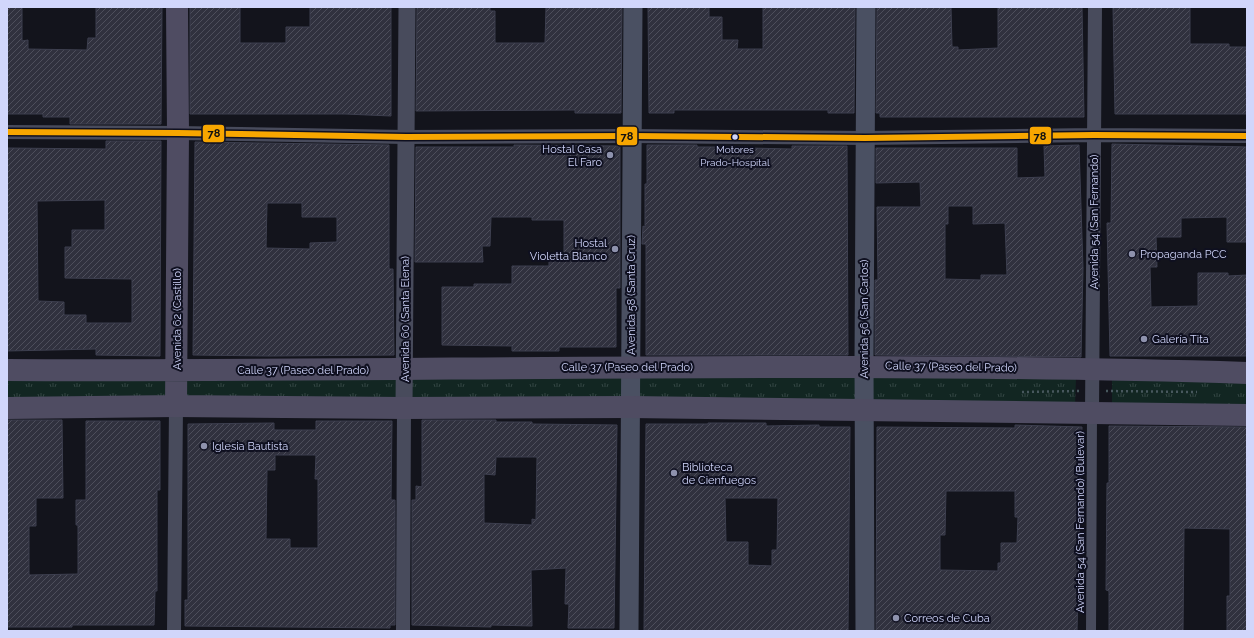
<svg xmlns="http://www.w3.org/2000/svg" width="1254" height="638" font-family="Raleway,sans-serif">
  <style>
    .grass { fill: url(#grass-tufts) }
    .building { fill: url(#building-hatch); stroke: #3d3f4f; fill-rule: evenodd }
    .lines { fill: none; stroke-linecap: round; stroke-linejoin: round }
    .path { stroke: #48585e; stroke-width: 2.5; stroke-dasharray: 2 3; stroke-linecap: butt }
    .pedestrian { stroke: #484b5c; stroke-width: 10 }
    .minor { stroke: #484b5c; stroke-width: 14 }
    .tertiary { stroke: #484b5c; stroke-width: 17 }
    .secondary { stroke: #4a5062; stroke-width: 19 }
    .primary { stroke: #4f4c62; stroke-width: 22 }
    .bus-1-casing { stroke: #0f1020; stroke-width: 9 }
    .bus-1 { stroke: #f7a600; stroke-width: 6 }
    .bus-dot { fill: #d1d6fb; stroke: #0f1020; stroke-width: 1.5 }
    .poi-dot { fill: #8e92ad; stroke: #0f1020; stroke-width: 1.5 }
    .labels { text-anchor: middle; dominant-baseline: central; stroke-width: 4; stroke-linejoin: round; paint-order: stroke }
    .bus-label { font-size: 10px; fill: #d1d6fb; stroke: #0f1020 }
    .poi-label { font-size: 11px; fill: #d1d6fb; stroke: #0f1020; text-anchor: start }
    .street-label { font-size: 11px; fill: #d1d6fb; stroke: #0f1020 }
    .line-badge { stroke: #0f1020; stroke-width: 1.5 }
    .pale-badge-label { font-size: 11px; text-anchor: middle; font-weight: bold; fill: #111 }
  </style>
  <defs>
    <pattern id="grass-tufts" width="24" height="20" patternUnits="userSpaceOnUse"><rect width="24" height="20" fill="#122622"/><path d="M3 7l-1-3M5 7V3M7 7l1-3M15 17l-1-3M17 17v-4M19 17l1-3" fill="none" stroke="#334543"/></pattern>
    <pattern id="building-hatch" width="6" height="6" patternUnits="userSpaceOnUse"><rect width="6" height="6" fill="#30313e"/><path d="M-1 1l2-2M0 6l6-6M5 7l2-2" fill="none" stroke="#4d4e5b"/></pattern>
  </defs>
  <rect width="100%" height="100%" fill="#13141c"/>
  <path class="grass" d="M631 375 1076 378 1075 405 7 401V377Z
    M1112 379 1247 381V406L1112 404Z"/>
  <path class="building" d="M7 7H22V41L28 40V49L87 50 88 38H96V7H162L161 124H70V117H43V114H7Z
    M190 7H240V43H286V27H310V7H391V116L345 114H190Z
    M417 7H490V11H495V43H545L546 7H622L621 113H575V110L416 111Z
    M648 7H709V17H722V40H738L737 49H763V7H855L854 113H828V110H674V113H649Z
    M877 7H951L952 47H958V50L998 48V7H1082L1084 117H880V113H876Z
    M1113 7H1190V44H1229V47H1247V114H1115Z
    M106 141H161L160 356 96 355V349L7 351V148L106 149ZM105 200V230H72V247H65V278L132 279V323H86V315H64V302L38 301 37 201Z
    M195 142 389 145V269H393L394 355 268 356 193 355ZM267 203H302V217H337V242L310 243V249L266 248Z
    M1112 144 1247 147V242H1227V217L1181 218V237H1156L1157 267H1150L1151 307 1198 306V273H1228V276L1247 275V356H1110L1107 223H1111Z
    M514 145 620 146V288H616V347H559V351H512V346L442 345V287H474V284H512V266H549V258L564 257V220H532V217H491L490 246H482L483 262H415L416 147H514Z
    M647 145H697V147H748V148L792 149V146H847L848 355H646V244H642L643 226 645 227V184H647Z
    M1079 145 1083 268 1081 357 875 355V280H878L877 207H921L920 182 876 183V148H1017V178L1045 177 1044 146ZM948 206H973V224L1005 223 1007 275H981V280L945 279V224H948Z
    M7 420H62L63 498H36V526H29V575L78 574V525H76V500H86V421H160V490H157V591H155L154 625H72V627H7Z
    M422 420H496V422H532V424L617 425 614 628H568L569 604H565L566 568 531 570 532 626 491 625V627L412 625V500H416V486L422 487ZM496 457H537L536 520 532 519V525L484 523V474L495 475Z
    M316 421H392L391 500H395V625H390V628L185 626V600H188V424L274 423V430H316ZM275 455H316L315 479H318V548H290V539H266L267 470H275Z
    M708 423H766V426L819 425V427H850L848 631H644L646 424H708ZM725 498H778L777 550H772V566L748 565V542H726Z
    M1015 425 1082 427 1077 631H876L877 427 1015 428ZM946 491H1015V517H1018L1017 543H1001V563H998V571L940 570V535H945Z
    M1109 426 1247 427V631H1227V596H1230V529L1184 528 1183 631H1109V591L1106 590 1107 483H1109Z"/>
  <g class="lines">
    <path class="path" d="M1106 391 1197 392
      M1022 392 1079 391"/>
    <path class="pedestrian" d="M1091 631 1092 413"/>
    <path class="minor" d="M7 132 178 133 406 137 632 136 865 138 1094 135 1247 136
      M1092 413 1095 7
      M174 631 176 406
      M403 631 404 408"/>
    <path class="tertiary" d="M404 408 407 7"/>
    <path class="secondary" d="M629 631 633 7
      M865 631 864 361 866 7"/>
    <path class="primary" d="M7 370C420 372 834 360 1247 373
      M176 406 178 133 177 7
      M7 408 176 406 404 408 630 407 1247 415"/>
    <defs>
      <path id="bus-1" d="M7 132 178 133 406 137 632 136 865 138 1094 135 1247 136"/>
    </defs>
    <use href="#bus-1" class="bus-1-casing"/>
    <use href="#bus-1" class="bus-1"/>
  </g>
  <circle class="bus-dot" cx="735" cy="137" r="3.5"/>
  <g class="poi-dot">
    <circle cx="610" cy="155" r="4"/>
    <circle cx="615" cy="249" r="4"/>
    <circle cx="1132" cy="254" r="4"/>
    <circle cx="1144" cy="339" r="4"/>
    <circle cx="204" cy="446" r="4"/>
    <circle cx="674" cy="473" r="4"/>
    <circle cx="896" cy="618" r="4"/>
  </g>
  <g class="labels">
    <g class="bus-label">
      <text x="735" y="149">Motores<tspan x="735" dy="13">Prado-Hospital</tspan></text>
    </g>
    <g class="poi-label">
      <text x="602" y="149" text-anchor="end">Hostal Casa<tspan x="602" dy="13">El Faro</tspan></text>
      <text x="607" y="243" text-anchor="end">Hostal<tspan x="607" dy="13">Violetta Blanco</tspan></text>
      <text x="1140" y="254">Propaganda PCC</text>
      <text x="1152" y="339">Galería Tita</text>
      <text x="212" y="446">Iglesia Bautista</text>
      <text x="682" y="467">Biblioteca<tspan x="682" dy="13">de Cienfuegos</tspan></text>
      <text x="904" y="618">Correos de Cuba</text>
    </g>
    <g class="street-label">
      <text transform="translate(1094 222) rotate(-90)">Avenida 54 (San Fernando)</text>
      <text transform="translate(631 295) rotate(-90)">Avenida 58 (Santa Cruz)</text>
      <text transform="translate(177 319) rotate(-90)">Avenida 62 (Castillo)</text>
      <text transform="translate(405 319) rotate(-90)">Avenida 60 (Santa Elena)</text>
      <text transform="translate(864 319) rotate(-90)">Avenida 56 (San Carlos)</text>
      <text x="627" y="367">Calle 37 (Paseo del Prado)</text>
      <text transform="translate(951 367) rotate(1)">Calle 37 (Paseo del Prado)</text>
      <text x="303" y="370">Calle 37 (Paseo del Prado)</text>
      <text transform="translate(1080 522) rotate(-90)">Avenida 54 (San Fernando) (Bulevar)</text>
    </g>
  </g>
  <g class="line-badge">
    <rect x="202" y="124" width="23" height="19" rx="4" fill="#f7a600"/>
    <rect x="1029" y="126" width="23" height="19" rx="4" fill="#f7a600"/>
    <rect x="616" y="126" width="22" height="20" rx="4" fill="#f7a600"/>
  </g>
  <g class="pale-badge-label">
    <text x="214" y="137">78</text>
    <text x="1040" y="140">78</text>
    <text x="627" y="140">78</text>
  </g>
  <rect width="1254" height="638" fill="none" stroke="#d1d6fb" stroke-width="16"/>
</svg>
